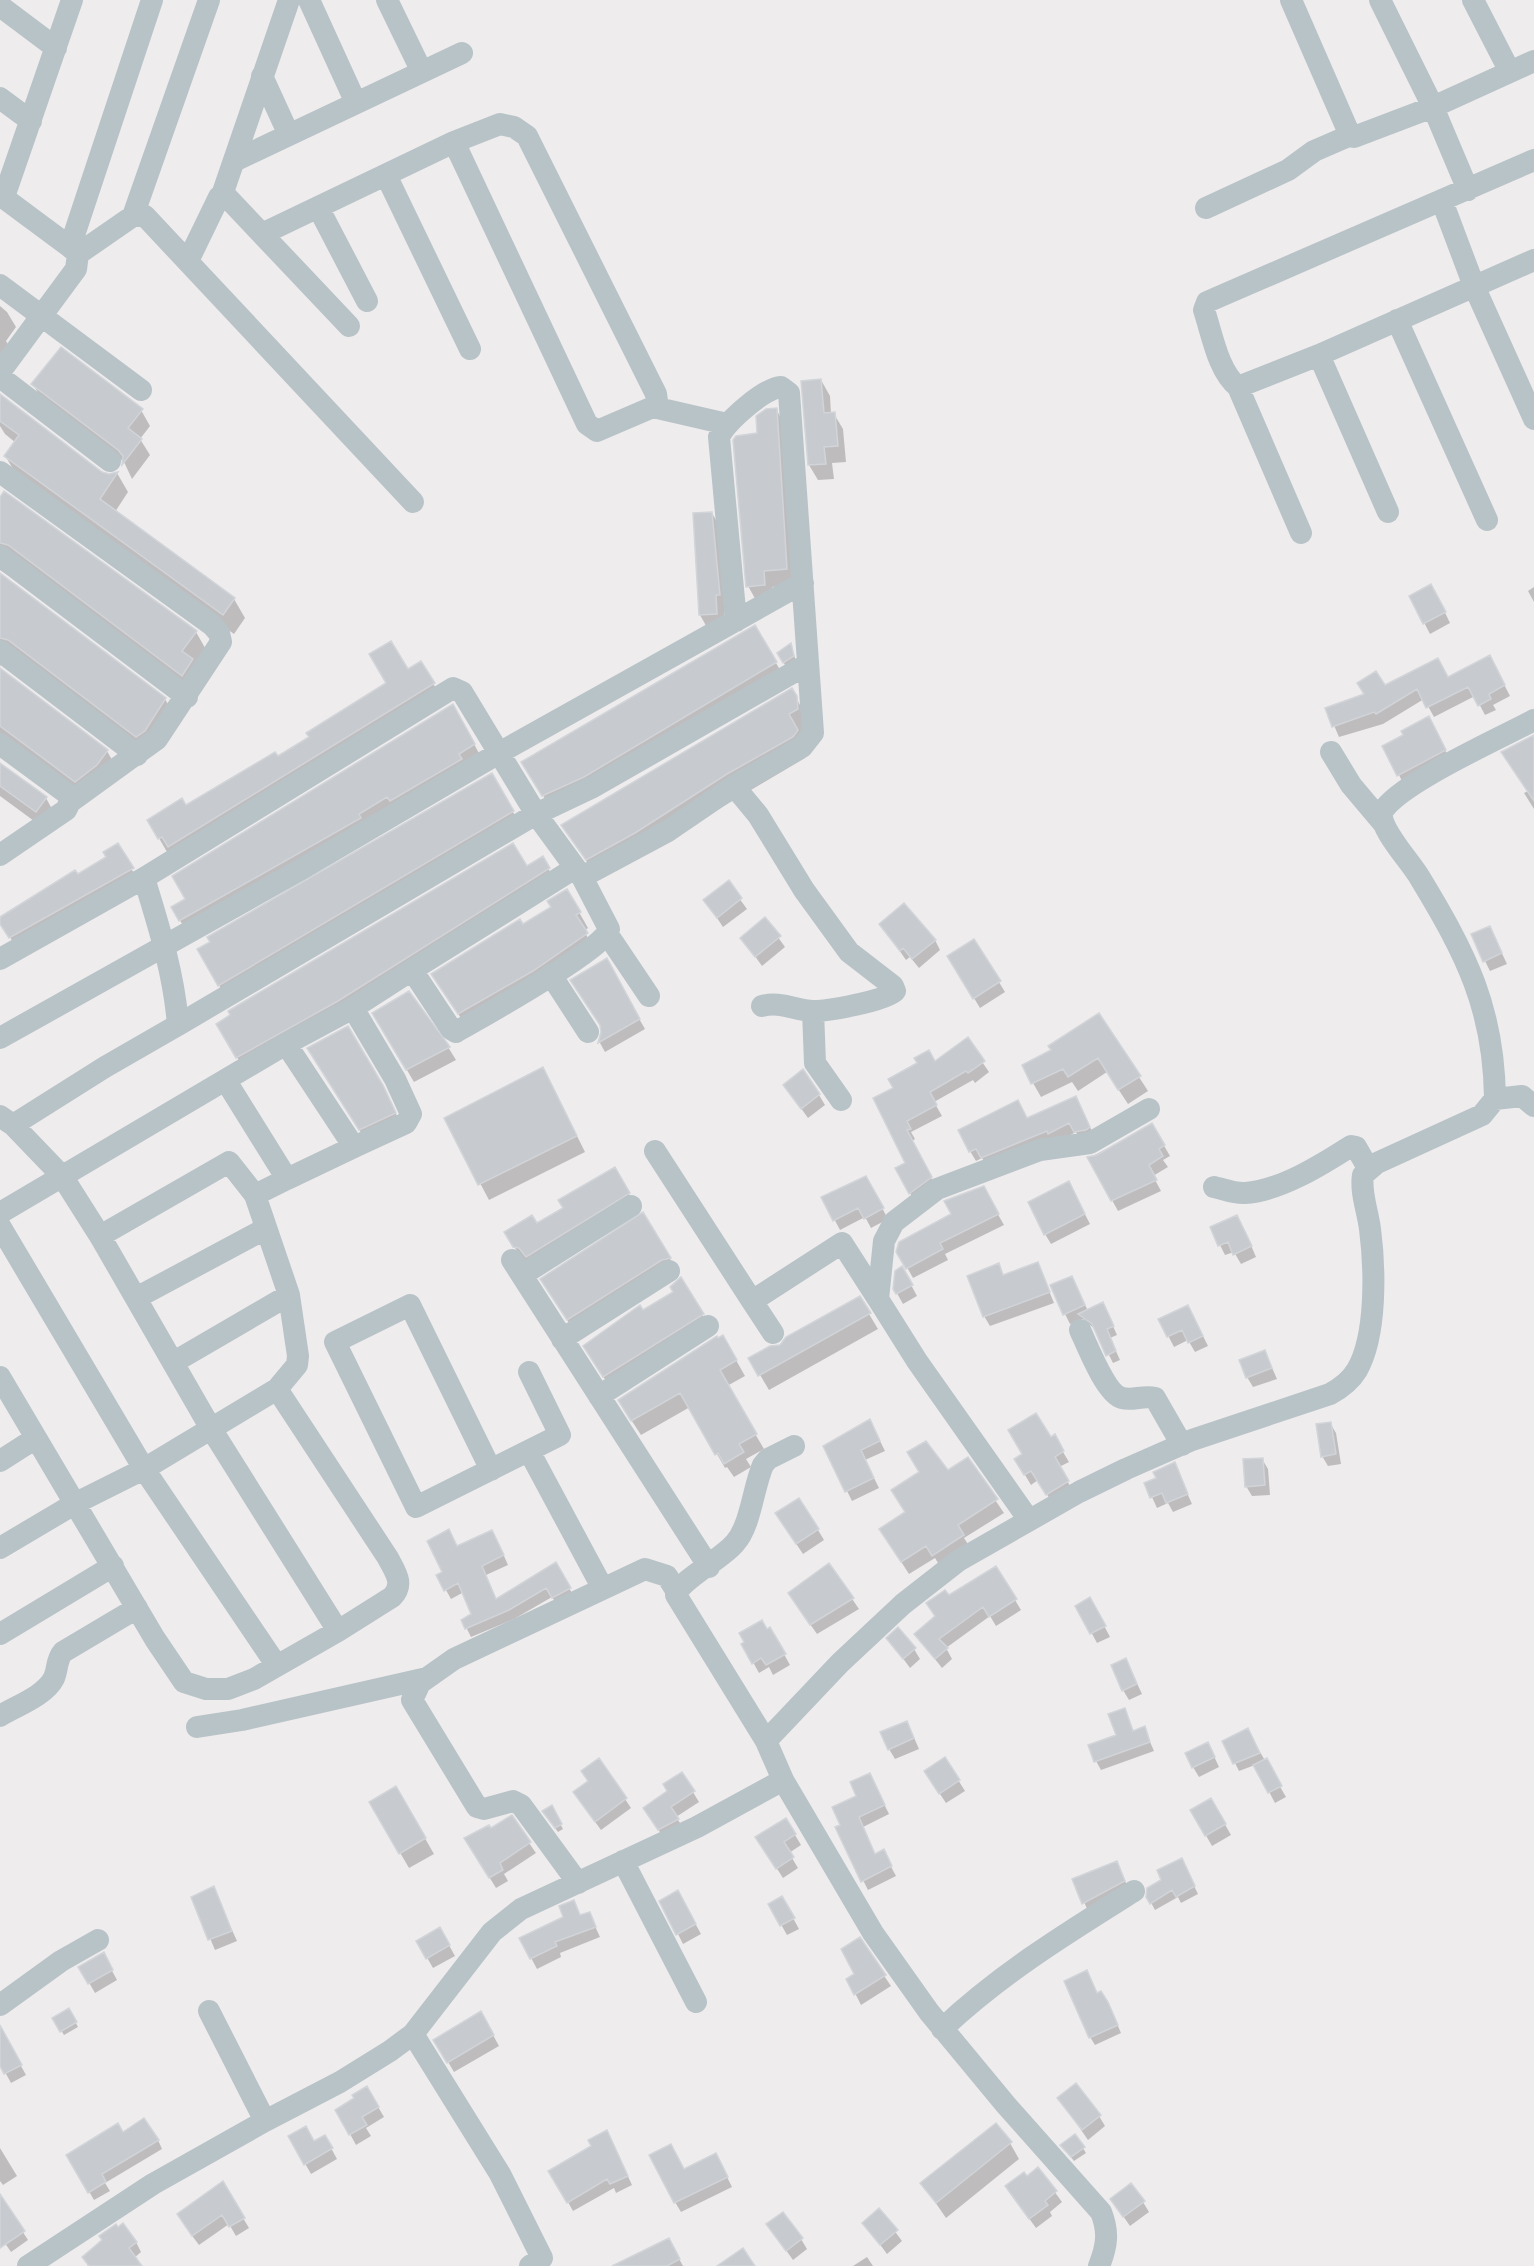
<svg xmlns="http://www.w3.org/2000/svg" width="1534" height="2266" font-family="'Space Grotesk',sans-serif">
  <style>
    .shadow { fill: #0003 }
    .building { fill: #c7cacf; stroke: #d1d4d8; stroke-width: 1.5 }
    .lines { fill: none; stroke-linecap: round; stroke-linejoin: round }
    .minor { stroke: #b8c3c8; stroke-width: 22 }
  </style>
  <rect width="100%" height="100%" fill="#efeced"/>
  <path class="shadow" d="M0 306 7 312 16 327 6 341 15 356 0 366Z
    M821 380 830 396 831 414H834L843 429 846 462 832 463 834 479 818 480 809 465Z
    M33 384 141 410 150 426 140 439 150 455 132 479 124 462 42 400Z
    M0 406 101 473 109 476 117 473 128 492 115 512 234 599 245 618 234 634 17 476 6 457 16 443 5 434 0 426Z
    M776 409 785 425 795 584 772 587 773 600 757 602 748 586 759 435Z
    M0 499 196 632 208 653 195 696 0 570V572Z
    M712 513 721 529 725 630 709 631 700 615Z
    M0 575 165 699 177 720 149 758 1 663 0 667Z
    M1534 587V602L1528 591Z
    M1437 596 1450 623 1430 634 1411 597Z
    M791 646 796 661 786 667 779 653Z
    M421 663 444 702 170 857 149 821 186 807 277 759Z
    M776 663 788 683 556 816 535 783Z
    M1495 667 1510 696 1493 705 1496 710 1485 715 1475 696 1434 717 1424 699 1383 724 1339 737 1327 709 1384 687 1448 678Z
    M0 670 107 751 119 772 88 802 0 736Z
    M792 691 808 719 805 758 599 880 563 826Z
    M462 721 483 761 189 936 173 908Z
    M1434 728 1450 760 1404 785 1399 775Z
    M1534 745V809L1524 793 1528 791Z
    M0 764 46 798 58 820 49 832 0 796Z
    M492 775 522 828 228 1001 199 950Z
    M117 845 141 885 19 953 0 919 107 857Z
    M542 858 557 884 246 1073 218 1024Z
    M728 883 747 909 723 927 705 900Z
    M567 891 588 928 584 931 595 950 468 1029 433 975 552 908Z
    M765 919 785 947 762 966 742 938Z
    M881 924 935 940 940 950 919 968 910 957 906 960Z
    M1490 928 1507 964 1490 971 1485 961Z
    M974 941 1005 992 980 1008 949 957Z
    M606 961 645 1029 605 1052 600 1043 603 1032Z
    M374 1014 448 1047 456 1060 414 1082Z
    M1099 1015 1148 1091 1128 1104 1107 1072 1078 1091 1072 1082 1041 1097 1033 1083 1053 1051Z
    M347 1028 391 1103 403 1129 369 1145 317 1064Z
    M967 1040 989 1072 975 1083 973 1080 934 1102 942 1116 911 1132 915 1139 912 1141 936 1187 916 1203 910 1193 895 1089Z
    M551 1084 585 1152 489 1200 446 1119Z
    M785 1086 819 1095 825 1105 808 1118Z
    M1081 1107 1095 1138 1081 1141 1076 1132 1055 1143 988 1167 982 1158 976 1161 970 1151Z
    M1152 1125 1170 1156 1163 1160 1168 1167 1153 1176 1161 1191 1118 1211 1089 1158Z
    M614 1169 638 1209 523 1262 506 1232 536 1225 565 1208Z
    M866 1178 888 1219 871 1228 865 1217 840 1230 823 1198Z
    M983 1188 1004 1225 945 1254 948 1260 913 1278 898 1251 953 1215Z
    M1074 1193 1090 1224 1051 1244 1045 1234Z
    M643 1214 679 1274 577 1335 551 1295Z
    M1243 1227 1256 1257 1241 1264 1234 1252 1225 1255 1220 1245Z
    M1038 1264 1054 1303 990 1326 984 1316 998 1265 1004 1277Z
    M902 1268 917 1296 903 1304 894 1288Z
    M1072 1278 1088 1311 1107 1313 1117 1335 1110 1338 1120 1360 1113 1363 1097 1331 1083 1319 1070 1324 1065 1314Z
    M1188 1306 1208 1346 1195 1352 1188 1340 1174 1347 1160 1320Z
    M642 1312 702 1314 711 1330 613 1392 594 1362Z
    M869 1314 878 1329 769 1390 750 1358Z
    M723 1337 745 1376 727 1386 764 1449 746 1459 751 1467 734 1477 727 1467 725 1468 690 1407 641 1435 628 1415Z
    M1265 1352 1277 1379 1253 1387 1247 1377Z
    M870 1421 885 1451 865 1460 879 1488 852 1501 825 1447Z
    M1330 1423 1336 1433 1341 1464 1328 1466 1322 1456Z
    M1054 1437 1069 1462 1059 1467 1073 1491 1053 1504 1038 1480 1031 1485 1016 1460Z
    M1262 1459 1268 1469 1270 1495 1252 1496 1246 1486Z
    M968 1460 1004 1513 964 1538 971 1549 941 1568 935 1558 909 1574 889 1543 907 1513 948 1472Z
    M1179 1475 1192 1504 1173 1512 1168 1503 1157 1508 1146 1484Z
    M783 1524 818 1530 824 1540 803 1554Z
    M497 1540 508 1565 486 1575 497 1601 556 1564 574 1597 558 1606 552 1597 514 1619 471 1637 463 1621 473 1615 464 1592 451 1599 438 1576 444 1573 457 1548Z
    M829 1565 859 1609 817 1634 796 1604Z
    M949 1597 1015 1600 1021 1610 996 1626 990 1616 946 1648 952 1659 942 1668 916 1635 936 1617Z
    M1090 1599 1110 1637 1097 1643 1077 1606Z
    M770 1629 790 1665 773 1675 769 1667 759 1673 743 1644Z
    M888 1638 914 1649 920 1659 910 1668Z
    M1126 1660 1142 1694 1129 1700 1123 1690Z
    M1124 1709 1134 1732 1144 1728 1154 1751 1101 1770 1096 1761 1118 1736Z
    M912 1733 919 1749 895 1759 889 1749Z
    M1252 1738 1286 1797 1275 1803 1255 1765 1239 1771 1235 1763Z
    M1213 1754 1219 1767 1199 1777 1193 1767Z
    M945 1759 965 1791 946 1803 932 1782Z
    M599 1760 631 1808 601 1830 580 1801Z
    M682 1774 699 1802 676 1817 684 1829 665 1840 651 1818Z
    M874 1784 889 1814 863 1827 875 1855 888 1861 896 1876 868 1890 837 1828 842 1826 858 1797Z
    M396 1788 434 1854 409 1868 371 1803Z
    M1211 1800 1231 1835 1212 1846 1192 1811Z
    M551 1807 563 1829 558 1832 546 1816Z
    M511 1817 536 1853 504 1874 508 1881 496 1888 466 1839 490 1830Z
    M786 1820 801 1845 789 1853 798 1868 783 1878 763 1847Z
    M1116 1863 1130 1891 1089 1913 1074 1880Z
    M1185 1868 1198 1894 1181 1903 1178 1897 1155 1910 1148 1897 1163 1880Z
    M213 1888 237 1941 215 1950 193 1898Z
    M678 1892 701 1934 683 1944 678 1934Z
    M782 1898 799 1929 787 1935 770 1905Z
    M574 1902 581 1917 589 1913 600 1937 560 1953 561 1957 537 1969 521 1939 565 1917Z
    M440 1929 455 1956 433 1968 418 1942Z
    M859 1939 891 1986 861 2005 848 1979 856 1975Z
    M103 1954 117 1980 95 1993 80 1967Z
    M69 2010 78 2027 64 2035 54 2019Z
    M1112 2012 1121 2033 1095 2045 1090 2037Z
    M481 2013 499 2046 454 2072 435 2040Z
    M5 2037 26 2075 11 2083 0 2063V2039Z
    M367 2088 384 2117 366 2128 371 2136 356 2145 337 2110 357 2099Z
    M1059 2098 1099 2116 1105 2126 1088 2140Z
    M122 2134 158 2140 162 2149 105 2183 110 2191 94 2200 68 2155Z
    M1075 2136 1086 2153 1074 2161 1062 2146Z
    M290 2137 314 2143 325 2137 337 2159 311 2174Z
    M612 2142 632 2185 616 2193 614 2188 573 2211 551 2172Z
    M1010 2143 1019 2159 946 2218 922 2183Z
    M0 2148 17 2176 3 2185 0 2181Z
    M721 2165 732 2187 681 2212 675 2202 684 2171Z
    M1038 2169 1062 2202 1050 2212 1052 2216 1036 2228 1013 2196 1026 2178Z
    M222 2183 249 2228 236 2236 229 2224 199 2245 184 2225Z
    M0 2197 28 2240 11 2252 0 2236Z
    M1112 2200 1143 2202 1149 2212 1130 2226Z
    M879 2210 902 2241 887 2254 864 2223Z
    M768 2225 801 2239 807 2249 793 2260Z
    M136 2242 141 2252 134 2258 140 2266H88L84 2257Z
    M676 2253 683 2266H616Z
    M867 2257 873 2266H853Z"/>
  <path class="building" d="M61 347 143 409 128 428 142 439 122 465 123 456 118 450 31 384Z
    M821 379 824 413 835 412 838 446 824 447 826 464 808 465 801 381Z
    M0 394 102 472 109 474 118 472 100 499 235 598 223 615 4 456 19 435 0 421Z
    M777 408 787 569 764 571 765 585 746 587 733 440 736 436 757 433 756 416 766 409Z
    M4 491 197 631 182 651 193 659 182 676 8 545 0 543V497Z
    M712 512 720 595H716L717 614 699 615 693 513Z
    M0 573 166 698 145 731 136 737 8 640 0 638Z
    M1431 584 1446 612 1423 624 1409 596Z
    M755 625 777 662 584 777 542 796 521 762Z
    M391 641 408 669 421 661 435 683 168 847 162 837 158 839 147 820 182 798 186 805 275 752 278 756 309 737 306 733 386 683 369 654Z
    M791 643 794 656 783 663 777 653Z
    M1490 655 1505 685 1489 694 1491 699 1478 706 1468 687 1426 708 1417 689 1376 714 1374 712 1332 727 1325 708 1364 694 1357 683 1376 671 1385 685 1438 658 1448 677Z
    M0 668 108 750 97 765 75 782 0 726Z
    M792 688 797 696 798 709 789 714 798 730 793 737 727 774 635 833 586 860 561 825Z
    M453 704 475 744 459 754 462 759 390 801 387 797 359 814 361 818 179 921 171 907 185 899 172 876Z
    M1429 716 1446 750 1397 776 1382 746 1403 735 1401 731Z
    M1534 735V801L1501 752Z
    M0 763 47 797 36 812 0 786Z
    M492 773 514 811 218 986 197 949 210 942 207 937Z
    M118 843 134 868 9 938 0 924V917L75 870 78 874 106 857 103 852Z
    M513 843 527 866 543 856 550 868 338 1001 236 1058 216 1024 230 1015 228 1011Z
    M729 880 742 898 717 918 703 900Z
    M567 889 581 912 576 915 588 933 533 971 458 1014 431 974 520 919 523 924 551 907 547 901Z
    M904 903 936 940 912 959 903 948 900 951 879 924Z
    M765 917 781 936 755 957 740 938Z
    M1490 926 1502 953 1483 962 1471 934Z
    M974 939 1001 981 973 999 947 956Z
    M607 958 640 1019 598 1043 601 1032 600 1025 570 980Z
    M409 991 450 1047 406 1070 372 1013Z
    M1099 1013 1141 1076 1118 1090 1098 1058 1068 1077 1063 1069 1031 1084 1022 1065 1051 1050 1048 1046Z
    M348 1026 383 1085 396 1113 359 1130 307 1048Z
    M968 1037 985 1061 968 1073 966 1071 930 1092 937 1105 907 1121 911 1129 907 1130 932 1177 909 1194 895 1168 905 1163 873 1098 893 1088 888 1079 917 1063 914 1058 929 1050 935 1061Z
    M543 1067 577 1136 478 1185 444 1118Z
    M803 1069 820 1094 801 1109 783 1085Z
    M1076 1096 1090 1127 1086 1130 1074 1132 1069 1123 1048 1134 1047 1131 981 1158 976 1149 969 1152 958 1130 1018 1100 1027 1118Z
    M1152 1123 1165 1145 1159 1149 1163 1156 1149 1165 1157 1180 1111 1201 1087 1157 1097 1155Z
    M615 1167 630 1193 526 1257 519 1248 513 1247 504 1232 532 1215 537 1223 563 1208 558 1200Z
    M866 1176 884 1208 864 1219 858 1208 833 1221 821 1197Z
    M1069 1181 1085 1214 1044 1235 1028 1202Z
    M984 1186 999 1214 940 1243 943 1249 906 1269 896 1252 899 1242 951 1214 944 1201Z
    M643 1212 671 1258 662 1260 567 1320 540 1279Z
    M1237 1215 1252 1246 1233 1255 1228 1242 1218 1246 1210 1227Z
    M1038 1262 1050 1292 983 1317 967 1276 999 1263 1003 1275Z
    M902 1266 913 1285 896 1294 893 1289 895 1271Z
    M1072 1276 1085 1305 1063 1315 1050 1285Z
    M681 1277 704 1314 603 1377 583 1346 640 1305 643 1310 673 1292 670 1287Z
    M860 1296 871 1313 758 1376 748 1358 770 1346 780 1345 786 1337Z
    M1103 1302 1114 1326 1107 1329 1116 1351 1106 1356 1092 1324 1078 1314Z
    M1188 1305 1203 1336 1188 1343 1182 1330 1167 1337 1158 1319Z
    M723 1335 737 1360 720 1370 757 1434 739 1444 744 1452 724 1464 718 1453 715 1455 680 1393 631 1421 618 1400 717 1336 718 1338Z
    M1265 1350 1272 1368 1246 1378 1239 1360Z
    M1036 1413 1051 1437 1055 1434 1064 1451 1055 1457 1069 1481 1046 1495 1031 1471 1024 1475 1014 1459 1022 1454 1008 1430Z
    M870 1419 880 1441 861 1450 874 1478 845 1492 823 1446Z
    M1331 1422 1336 1454 1321 1457 1316 1424Z
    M926 1441 948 1470 968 1457 998 1499 958 1525 964 1535 953 1542 932 1556 926 1546 901 1562 879 1529 905 1512 891 1490 919 1472 907 1452Z
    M1263 1458 1265 1485 1245 1487 1243 1459Z
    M1175 1462 1188 1494 1166 1503 1162 1493 1150 1498 1144 1483 1156 1478 1153 1472Z
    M799 1498 819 1529 796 1544 775 1513Z
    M449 1529 457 1546 492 1530 504 1555 482 1566 496 1599 556 1562 571 1588 552 1598 546 1588 509 1610 465 1629 461 1620 471 1614 458 1583 444 1591 436 1575 442 1572 427 1541Z
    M829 1563 854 1598 810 1625 788 1593Z
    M996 1566 1017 1599 989 1617 983 1607 939 1639 948 1648 935 1659 914 1634 935 1616 926 1603 945 1590 949 1595Z
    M1090 1597 1106 1626 1090 1634 1075 1606Z
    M762 1620 767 1629 770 1627 786 1654 766 1665 761 1658 752 1664 741 1644 744 1642 739 1633Z
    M898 1627 916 1648 903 1659 886 1638Z
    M1126 1658 1137 1684 1122 1691 1111 1665Z
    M1125 1708 1133 1731 1145 1726 1150 1742 1094 1762 1088 1745 1116 1735 1108 1714Z
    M907 1721 914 1738 888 1750 880 1732Z
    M1248 1728 1260 1753 1233 1764 1222 1741Z
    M1208 1742 1215 1757 1192 1768 1185 1753Z
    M945 1757 960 1780 939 1794 924 1771Z
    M599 1758 627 1798 595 1822 573 1792 588 1781 581 1771Z
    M1267 1758 1282 1786 1268 1793 1253 1765Z
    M682 1772 695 1791 671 1807 679 1819 658 1830 643 1808 667 1791 663 1784Z
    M870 1773 885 1805 859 1817 875 1854 884 1849 892 1866 861 1882 835 1827 840 1825 832 1807 856 1796 850 1782Z
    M396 1786 426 1838 399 1854 369 1802Z
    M1211 1798 1226 1824 1205 1836 1190 1810Z
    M552 1805 562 1824 555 1828 542 1811Z
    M512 1815 531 1842 500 1863 503 1870 489 1878 464 1838 489 1825 491 1828Z
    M786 1818 796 1834 784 1842 794 1857 776 1869 755 1837Z
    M1182 1858 1195 1886 1176 1897 1172 1890 1150 1904 1146 1897 1147 1888 1161 1880 1157 1870Z
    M1117 1861 1125 1881 1082 1904 1072 1879Z
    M214 1886 232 1931 208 1940 191 1897Z
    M678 1890 696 1924 676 1935 659 1901Z
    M782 1896 795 1918 780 1926 768 1904Z
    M574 1900 580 1915 590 1912 596 1927 555 1942 557 1946 530 1959 519 1938 563 1917 559 1906Z
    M440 1927 450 1945 426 1959 416 1941Z
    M860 1937 886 1975 854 1995 846 1979 854 1974 841 1949Z
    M104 1952 113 1970 88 1984 78 1967Z
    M1087 1970 1097 1993 1101 1991 1108 2002 1118 2025 1089 2038 1064 1981Z
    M69 2008 77 2022 60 2032 52 2018Z
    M481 2011 494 2035 447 2063 433 2040Z
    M0 2025 22 2065 4 2074 0 2066Z
    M1076 2083 1101 2115 1082 2130 1057 2098Z
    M367 2086 379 2107 362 2117 367 2125 349 2135 335 2110 354 2098 352 2095Z
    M144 2118 159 2140 102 2174 106 2182 88 2193 66 2155 118 2123 123 2132Z
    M996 2123 1012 2142 936 2203 920 2183Z
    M306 2126 314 2141 325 2135 333 2148 304 2165 288 2136Z
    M607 2130 628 2176 610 2184 607 2179 567 2203 548 2171 591 2146 588 2140Z
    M1075 2134 1085 2147 1071 2157 1060 2145Z
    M671 2144 684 2169 716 2153 728 2177 674 2203 649 2155Z
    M1038 2167 1057 2191 1045 2201 1048 2205 1029 2219 1005 2186 1024 2172 1027 2176Z
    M223 2181 245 2218 229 2227 222 2215 192 2236 177 2214Z
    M1131 2183 1145 2201 1123 2217 1110 2199Z
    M0 2194 25 2231 0 2248Z
    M879 2208 898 2230 880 2245 862 2223Z
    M783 2212 803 2238 786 2251 766 2224Z
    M123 2223 137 2242 129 2248 142 2266H89L82 2257 102 2240 99 2236 116 2224 118 2227Z
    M669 2238 680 2259 667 2266H612Z
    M743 2248 755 2266H717Z"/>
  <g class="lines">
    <path class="minor" d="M309 0 356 103
      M387 0 422 72
      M1291 0 1349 133 1354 137 1433 107 1534 61
      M1380 0 1433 107 1468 190
      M1473 0 1510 72
      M0 6 56 48
      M262 76 289 135
      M0 98 31 121
      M500 124 514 127 527 136 656 394 657 401 653 407 597 431 587 424 454 142Z
      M1534 160 1207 302 1204 310C1212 334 1218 371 1238 387L1319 355 1534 260
      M234 161 462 53
      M386 175 470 349
      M0 195 70 247 78 254 76 269 0 372
      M222 195 289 0
      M4 197 72 0
      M1442 201 1474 286 1534 419
      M318 207 367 301
      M1206 208 1288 170 1314 151 1351 135
      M133 216 209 0
      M262 234 454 142
      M70 247 152 0
      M78 254 133 216H145L413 502
      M188 261 219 197 225 195 349 326
      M0 285 141 390
      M1397 320 1487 520
      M1319 355 1388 512
      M0 377 110 461
      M1238 387 1301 533
      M653 407 727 424
      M0 472 212 625 219 633 221 642 157 739 70 802
      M0 556 187 697
      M0 651 137 755
      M0 744 69 795 70 802 66 810 0 855
      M1331 752 1351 785 1383 823
      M734 786 758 815 804 890 849 952 893 986 895 991C885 1001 828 1011 813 1011 795 1010 779 1001 762 1006
      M582 877 668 831 734 786 802 747 813 733 789 393 781 387C764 388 726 422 719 437L736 621
      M608 935 649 996
      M0 959 144 878 453 688 462 692 536 814 582 877 609 929C605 949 480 1018 456 1032L451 1029 412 970 353 1008 286 1044 0 1213
      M412 970 575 868
      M551 975 588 1032
      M353 1008 395 1079 411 1114 406 1123 354 1147
      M813 1011 815 1063 841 1100
      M178 1025 536 814 593 787 808 664
      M0 1038 300 870 499 753 803 583
      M286 1044 354 1147 287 1179
      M226 1081 287 1179 255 1195
      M1495 1099 1522 1096 1534 1106
      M0 1116 13 1125 62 1176 100 1236 210 1427 338 1631 254 1679 228 1689H206L184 1682 155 1639 0 1377
      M13 1125 105 1067 178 1025C174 974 159 927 144 878
      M655 1151 752 1301 842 1243 878 1299
      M1214 1187C1223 1189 1236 1194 1245 1193 1280 1191 1323 1164 1351 1146L1356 1147 1368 1168
      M0 1226 144 1469 277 1666
      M512 1260 709 1567
      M522 1275 631 1206
      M136 1298 265 1229
      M752 1301 773 1333
      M1080 1330C1087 1345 1106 1394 1122 1398 1133 1401 1143 1395 1155 1398L1182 1445
      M562 1339 669 1271
      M174 1362 289 1295
      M277 1389 388 1558C395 1572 405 1584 392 1597L338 1631
      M599 1396 708 1326
      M529 1451 602 1587
      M0 1461 36 1438
      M491 1470 410 1305 335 1342 416 1507 560 1435 529 1372
      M1029 1520 917 1361 878 1299 884 1241 894 1222 937 1189 1040 1150 1090 1143 1149 1109
      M0 1548 76 1503 144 1469 277 1389 297 1365 298 1356 289 1295 255 1195 229 1162 100 1236
      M0 1634 113 1566
      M0 1716C16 1706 45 1696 54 1678 58 1669 56 1660 63 1652L137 1608
      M197 1727 242 1720 427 1678
      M766 1741 676 1595C680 1580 722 1559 735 1543 751 1525 753 1488 763 1465L768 1459 794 1446
      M783 1780 873 1933 929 2012 1006 2105 1101 2212C1109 2232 1107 2246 1099 2266
      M623 1861 696 2002
      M578 1883 521 1805 513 1801 484 1809 477 1807 412 1700 420 1683 454 1659 645 1569 667 1576 677 1592
      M0 2005 61 1961 98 1940
      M209 2011 265 2121
      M942 2029C1000 1974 1067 1933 1134 1891
      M413 2034 500 2174 542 2258 530 2266
      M28 2266 153 2184 265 2121 340 2082 390 2051 413 2034 492 1932 521 1909 697 1827 783 1780 766 1741 840 1663 903 1604 958 1561 1079 1492 1126 1469 1192 1440 1330 1394C1341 1388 1351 1380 1357 1370 1377 1335 1375 1268 1370 1229 1368 1212 1360 1192 1363 1175L1377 1163 1482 1115 1495 1099C1494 1008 1466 954 1420 878 1411 862 1379 829 1382 812 1399 783 1501 738 1534 720"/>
  </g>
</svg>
